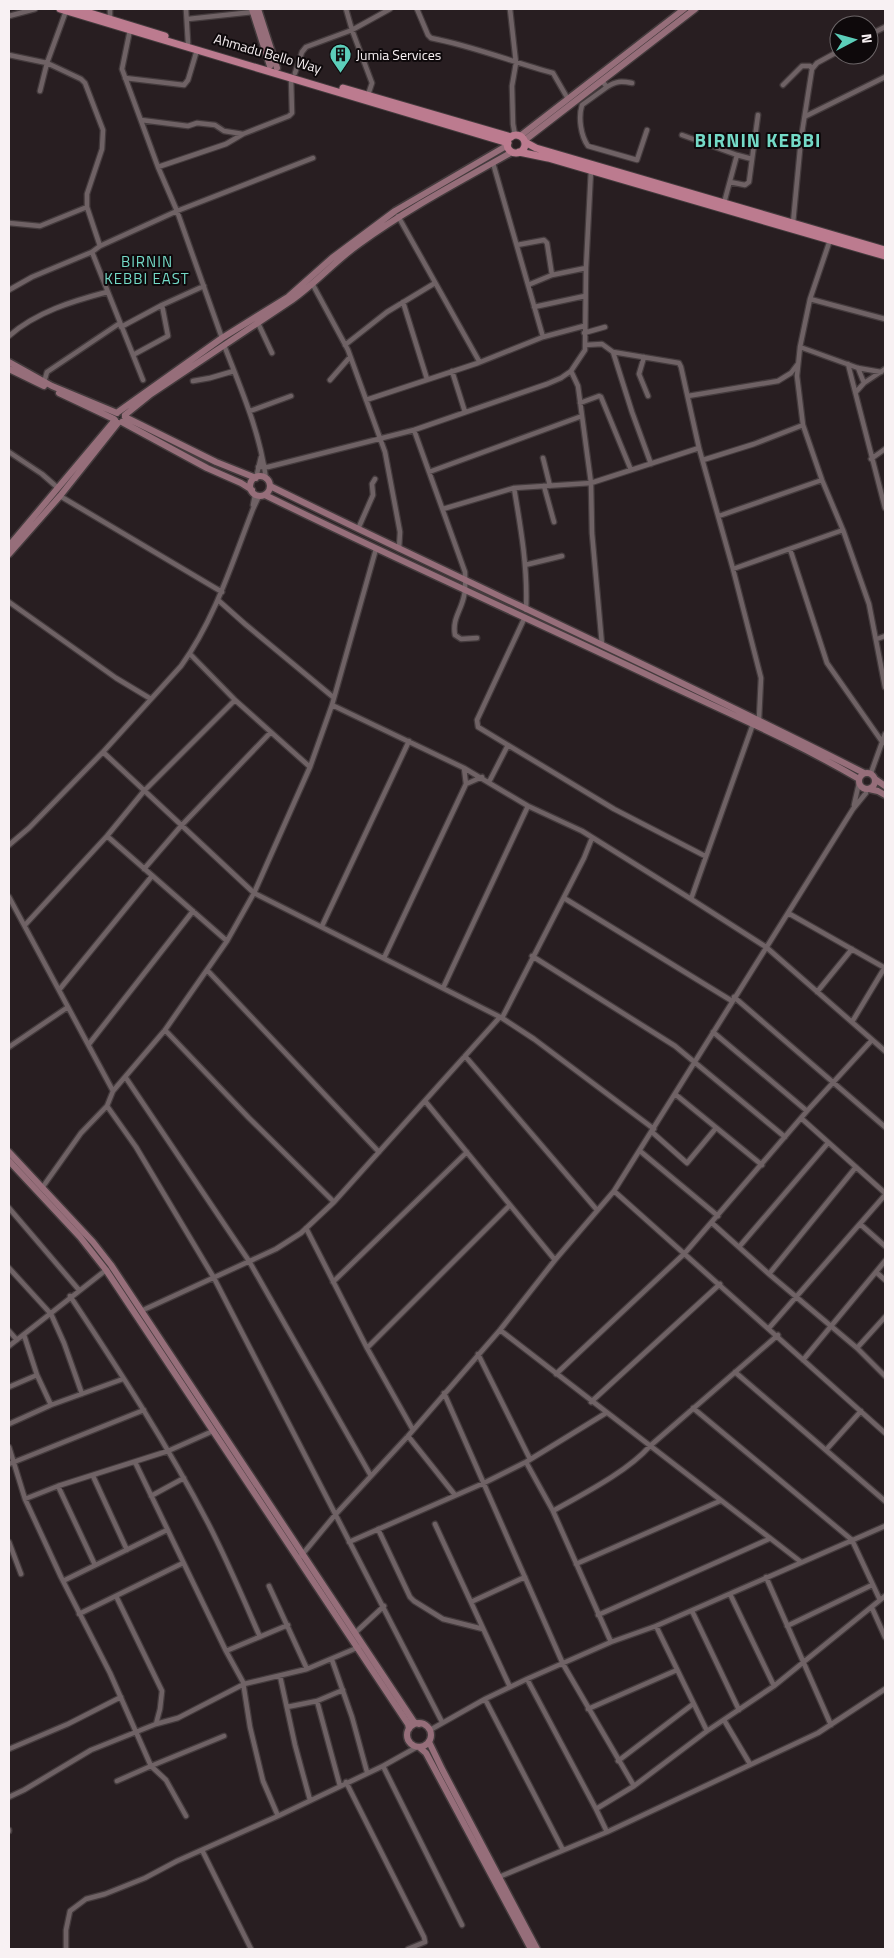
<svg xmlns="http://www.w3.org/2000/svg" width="894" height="1958" font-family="'Titillium Web',sans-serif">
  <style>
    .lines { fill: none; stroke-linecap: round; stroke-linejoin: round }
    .street-casing { stroke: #443b3d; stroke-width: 7 }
    .secondary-casing { stroke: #443b3d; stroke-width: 9 }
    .primary-casing { stroke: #443b3d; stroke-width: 9 }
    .street { stroke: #6f6265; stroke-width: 4.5 }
    .secondary { stroke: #966e7a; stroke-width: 6 }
    .primary { stroke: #bc7b8f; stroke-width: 7 }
    .labels { text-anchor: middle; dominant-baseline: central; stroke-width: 4; stroke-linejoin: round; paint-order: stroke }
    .street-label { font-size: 14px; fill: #f8f1f3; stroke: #0e090b }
    .poi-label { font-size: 14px; fill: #f8f1f3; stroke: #0e090b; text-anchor: start }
    .neighbourhood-label { font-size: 15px; letter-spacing: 1px; fill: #74dac7; stroke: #0e090b }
    .district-label { font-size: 19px; font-weight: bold; letter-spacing: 1px; fill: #74dac7; stroke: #0e090b }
  </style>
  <rect width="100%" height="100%" fill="#281e21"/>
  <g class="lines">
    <defs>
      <path id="street" d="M186 9 188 43
        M346 9 352 30 372 83 368 95
        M417 9 428 35 431 38C473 46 512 62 553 73L568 99
        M510 9 516 63 512 86 513 124 515 135
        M9 16 35 9
        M110 19V9
        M188 19 253 12
        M130 30 122 69 158 167 177 211 222 338
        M869 35 885 27
        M9 55 47 63 81 79 85 83 103 130 102 149 87 194V207L100 246
        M295 73 302 52 306 47 352 30 390 9
        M125 78 184 85 188 80 197 50
        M602 81 607 87 582 105C578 118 581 136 588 146L637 160 647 130
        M783 85 802 66H810L812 69
        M607 87C616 81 621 81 632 83
        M40 91 47 63 66 11
        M806 116 885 77
        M141 120 188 126 197 123 215 125 224 131 243 134
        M682 135 737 155 724 203
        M737 155 752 159
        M493 163 543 337
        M158 167 226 144 243 134 289 116 292 113 291 77
        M730 182 745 185 749 182 758 115
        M398 216 479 361
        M9 223 40 226 87 207
        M793 223 801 139 812 69 817 63 839 51
        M830 240 810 299 800 347 797 376 803 425 822 480 843 530 869 604 885 687
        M517 245 544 240 547 243 552 275
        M92 252 143 380
        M313 285 348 350 385 452 400 532 399 549
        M528 285 552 275 586 268
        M9 290 32 277 92 252 100 246 177 211 313 158
        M810 299 885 319
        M403 302 427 379
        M534 307 585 296
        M258 323 272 353
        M121 327 162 305 204 286
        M584 333 605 327
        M9 336C36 312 73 301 107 292
        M224 345C241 389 260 432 266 479
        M345 345 387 312 435 283
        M585 345 602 344 613 352 632 412 651 464
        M800 347 858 368 881 372
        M613 352 679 363 681 367 699 448 733 569 761 678 759 719
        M133 355 168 336 162 305
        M644 357 639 374 648 396
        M848 364 885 508
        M858 368 864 383
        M452 371 465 412
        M571 371 578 386 591 483 592 533 602 645
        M330 380 350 357
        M193 381 210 378 234 371
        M44 382 47 372 120 323
        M856 392 864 383 885 369
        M688 396 778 381 791 373 797 365
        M366 400 478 363 543 337 584 326
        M580 403 599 396 601 397 631 470
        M250 411 291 396
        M414 430 465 572C465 580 466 588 464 596 461 611 452 619 455 635L461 639 477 638
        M9 452 42 474 58 488
        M543 458 550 486
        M871 459 885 449
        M703 460 754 444 803 425
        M258 467H268L414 430 547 384 561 378 571 371 585 350 586 268 591 170
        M429 472 582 416
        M256 478 261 457
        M544 486 554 522
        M514 488C521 529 528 569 526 610
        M60 496 222 592
        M253 505 255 495
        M443 509 514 488 591 483 699 448
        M719 516 822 480
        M358 529 373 495 372 484 375 479
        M790 549 827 663 883 743
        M525 565 562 556
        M733 569 843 530
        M218 600 245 624 333 697
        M9 602 116 678 151 699
        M525 617 477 720 478 727 614 809 705 856
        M877 639 885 636
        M190 654 235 700 310 767
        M332 705 464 768 528 806 582 831 691 899 766 947 885 1051
        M103 752 254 893 502 1018 534 1039 654 1129
        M871 773 885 734
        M489 782 508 745
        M466 784 482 777
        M854 805 859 783
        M107 836 227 941
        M9 845 29 828 103 752 181 666C215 619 232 563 253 509L259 496
        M144 869 181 826 270 733
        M9 897 113 1091
        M564 898 732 1001
        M691 899 753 724
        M788 913 885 968
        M25 925 107 836 144 791 235 700
        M322 926 409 741
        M532 956 675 1046 785 1137
        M384 958 466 784 464 768
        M207 970 379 1152
        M443 988 528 806
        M59 990 152 876
        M817 992 852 949
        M734 997 885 1127
        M502 1018 584 858 592 838
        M852 1022 885 967
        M165 1030 249 1118 334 1202
        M713 1032 807 1111
        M89 1044 193 911
        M9 1047 68 1007
        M465 1056 597 1210
        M126 1078 249 1261 371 1476
        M675 1094 762 1165
        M425 1101 555 1260
        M107 1106 136 1147 214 1278 442 1722
        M801 1118 885 1193
        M652 1132 687 1163 716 1128
        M640 1151 718 1216
        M42 1188 81 1133 107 1106 113 1091 165 1030 227 941 254 893 310 767 332 705 376 549
        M614 1191 885 1433
        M9 1208 79 1290
        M712 1223 769 1274 857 1348 885 1376
        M860 1224 885 1246
        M306 1228 367 1348 413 1430
        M739 1247 828 1143
        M9 1268 51 1314 64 1343 82 1394
        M876 1272 885 1280
        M769 1274 856 1167
        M333 1282 467 1152
        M70 1296C119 1370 167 1444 208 1523 227 1560 243 1598 260 1637
        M141 1311 276 1249 301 1233 334 1202 500 1017
        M769 1328 885 1195
        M500 1330 801 1562
        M9 1331 17 1340
        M24 1335 37 1375 51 1405
        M9 1346 106 1270
        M367 1348 510 1205
        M857 1348 885 1317
        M478 1354 530 1459
        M803 1360 885 1261
        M735 1372 885 1501
        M556 1374 685 1253 807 1111 872 1040
        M9 1387 37 1375
        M444 1393 563 1664 634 1786
        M591 1402 720 1284
        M693 1408 852 1540 880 1600
        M9 1424 51 1405 123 1379
        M408 1436 455 1495
        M9 1447 25 1499 61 1577 110 1673 151 1766 166 1780 186 1816
        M826 1450 861 1411
        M135 1462 226 1651 243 1682 250 1727 263 1781 278 1816
        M526 1462 553 1511 611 1642
        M9 1464 144 1410
        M93 1476 127 1550
        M58 1486 95 1565
        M151 1496 184 1478
        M25 1499 58 1486 168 1451 213 1431
        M553 1511C583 1494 627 1472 650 1446L778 1335
        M435 1524 510 1687
        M378 1529 410 1597 414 1601 443 1619 483 1629
        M9 1542 21 1574
        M349 1542 484 1483 526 1462 606 1413
        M301 1556 335 1515 408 1436 500 1330 555 1260 614 1191 853 809 866 793V789
        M576 1564 720 1501
        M766 1577 831 1725
        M63 1581 167 1530
        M269 1586 307 1669
        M730 1594 774 1686
        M116 1596 162 1691 160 1709 156 1724
        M471 1602 525 1577
        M872 1608 885 1637
        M692 1611 739 1710
        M79 1614 183 1563
        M598 1615 769 1539
        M656 1626 707 1731
        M787 1626 872 1585
        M355 1633 384 1606
        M226 1651 288 1625
        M332 1660 352 1717 367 1772
        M280 1676 295 1745 310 1800
        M527 1679 596 1809 634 1786 707 1731 774 1686 885 1596
        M485 1699 563 1850
        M317 1701 340 1786
        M287 1707 317 1701 343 1690
        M588 1709 677 1670
        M724 1720 750 1764
        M430 1730 485 1699 527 1679 611 1642 656 1626 885 1526
        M9 1749 68 1724 121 1697
        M618 1761 693 1704
        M383 1766 417 1747
        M117 1781 151 1766 224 1736
        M346 1782 424 1937 425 1942 408 1949
        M9 1797 24 1790 91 1750 156 1724 178 1718 244 1684 307 1669 359 1647
        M596 1809 607 1832
        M9 1830V1831
        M202 1850 251 1949
        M499 1877 607 1832 818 1733 885 1689
        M66 1949V1930L70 1911 86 1899 105 1894 145 1878 177 1861 278 1816 383 1766 462 1925"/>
      <path id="secondary" d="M252 9 270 66
        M258 9 277 68
        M520 136 684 9
        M525 140 695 9
        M9 362 52 386 117 413
        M9 369 44 386
        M59 393 114 419
        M118 412 222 338 288 297 332 258 395 211 508 145
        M125 415 151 394 292 300C316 283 335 261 359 244 409 208 459 182 512 152
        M125 417 216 462 256 478
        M122 422 207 468 241 483 252 490
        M250 486a10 10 0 1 1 20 0a10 10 0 1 1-20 0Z
        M270 486C467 583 668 673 864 773
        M265 495C393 558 523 616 652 677 721 710 793 740 859 779
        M9 546 115 420
        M9 554 60 496 118 423
        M859 781a8 8 0 1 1 16 0a8 8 0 1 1-16 0Z
        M875 779 885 786
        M869 789 878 791 885 795
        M9 1152 93 1242 111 1265 414 1722 419 1724
        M9 1161 80 1237 106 1270 408 1724 409 1729
        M407 1735a12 12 0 1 1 24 0a12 12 0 1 1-24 0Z
        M429 1742 442 1769 537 1949
        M419 1747 426 1753 531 1949"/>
      <path id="primary" d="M60 9 508 143
        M77 9 165 36
        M343 88 511 137
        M507 144a9 9 0 1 1 18 0a9 9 0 1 1-18 0Z
        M525 142 536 148 885 250
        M519 152 548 158 885 256"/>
    </defs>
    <use href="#street" class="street-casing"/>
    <use href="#secondary" class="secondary-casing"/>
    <use href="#primary" class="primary-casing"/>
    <use href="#street" class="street"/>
    <use href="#secondary" class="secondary"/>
    <use href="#primary" class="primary"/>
  </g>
  <defs>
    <symbol id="building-pin" viewBox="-11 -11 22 30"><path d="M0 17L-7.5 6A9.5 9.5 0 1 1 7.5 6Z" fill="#5cceba" stroke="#0e090b"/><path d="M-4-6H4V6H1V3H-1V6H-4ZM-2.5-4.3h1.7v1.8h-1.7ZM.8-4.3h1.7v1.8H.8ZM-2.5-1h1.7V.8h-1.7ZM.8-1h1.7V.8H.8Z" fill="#111"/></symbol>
  </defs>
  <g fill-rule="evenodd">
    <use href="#building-pin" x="328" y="42" width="25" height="34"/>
  </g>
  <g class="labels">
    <g class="street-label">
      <text transform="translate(268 53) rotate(16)">Ahmadu Bello Way</text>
    </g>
    <g class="poi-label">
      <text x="356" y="54">Jumia Services</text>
    </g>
    <g class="neighbourhood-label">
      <text x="147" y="261">BIRNIN<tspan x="147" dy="17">KEBBI EAST</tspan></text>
    </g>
    <g class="district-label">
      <text x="758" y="139">BIRNIN KEBBI</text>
    </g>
  </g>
  <rect width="894" height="1958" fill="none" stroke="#f8f1f3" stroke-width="20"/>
  <g transform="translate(854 40) rotate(84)"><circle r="24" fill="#0e090b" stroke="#6c6668"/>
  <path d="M0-4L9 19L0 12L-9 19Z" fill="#5cceba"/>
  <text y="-8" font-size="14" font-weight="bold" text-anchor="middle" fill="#f8f1f3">N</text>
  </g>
</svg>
